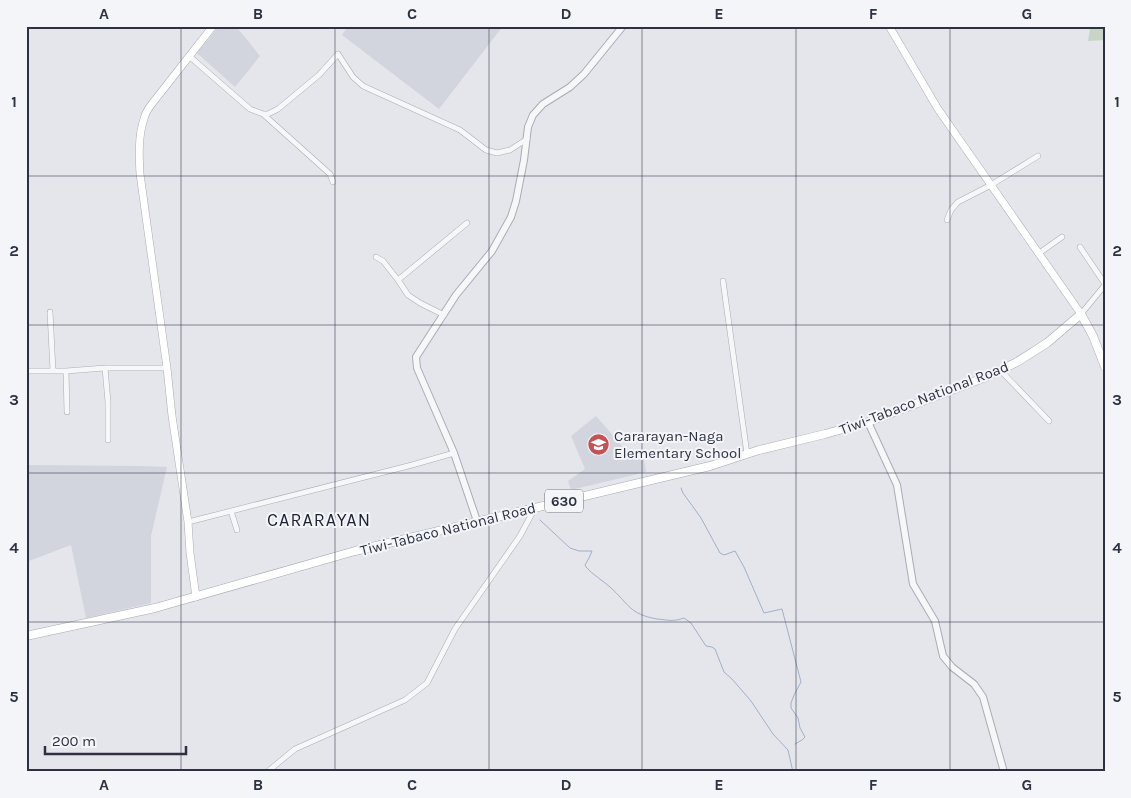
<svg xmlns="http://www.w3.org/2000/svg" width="1131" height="798" font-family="Karla,sans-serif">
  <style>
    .built { fill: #d2d5dd }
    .green { fill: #c7d4c6 }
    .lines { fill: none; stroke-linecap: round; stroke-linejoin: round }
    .stream { stroke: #a2b0c8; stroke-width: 1 }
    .minor-casing { stroke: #a9acb5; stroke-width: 6 }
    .tertiary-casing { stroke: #a9acb5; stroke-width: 8 }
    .secondary-casing { stroke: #a9acb5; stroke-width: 8 }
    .primary-casing { stroke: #a4a9b6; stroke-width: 9 }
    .minor { stroke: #f6f7f9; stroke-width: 5 }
    .tertiary { stroke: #f6f7f9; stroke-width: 6 }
    .secondary { stroke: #fff; stroke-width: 7 }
    .primary { stroke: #fff; stroke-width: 8 }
    .grid { fill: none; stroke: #2c3242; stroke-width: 1; stroke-opacity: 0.55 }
    .labels { text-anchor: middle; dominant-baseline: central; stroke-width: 4; stroke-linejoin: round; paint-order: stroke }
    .shield { fill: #f4f5f8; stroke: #686c79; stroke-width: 1 }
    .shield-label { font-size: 14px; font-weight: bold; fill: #2c3242 }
    .street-label { font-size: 15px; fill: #2c3242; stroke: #f4f5f8 }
    .poi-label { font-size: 15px; fill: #2c3242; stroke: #f4f5f8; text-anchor: start }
    .quarter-label { font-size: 18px; letter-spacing: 1px; fill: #1e2333; stroke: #f4f5f8 }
    .neatline { fill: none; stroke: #2c3242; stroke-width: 2 }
    .grid-label { font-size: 16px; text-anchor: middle; font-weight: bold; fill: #2c3242 }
  </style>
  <rect width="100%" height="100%" fill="#e4e6eb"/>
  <path class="built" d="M219 26H236L260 56 235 87 197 53Z
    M348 26H503L439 109 342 35Z
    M596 416 630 455 643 454 646 472 571 490 568 481 585 469 571 436Z
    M26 465 141 466 167 467 151 536V603L86 618 71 545 26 562Z"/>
  <path class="green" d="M1087 26H1105V40L1088 41 1090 30Z"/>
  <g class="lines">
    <path class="stream" d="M681 488 683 493 701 518 720 553 724 555 735 551 744 567 764 613 782 609 801 682 794 695 791 703V708L798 718 800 728 805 737 802 740 795 744
      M540 520 570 548 579 551H592L589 558 585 565 586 567C593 575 602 580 610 587 629 604 629 614 657 619 668 620 673 622 684 618L691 623 706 646 712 647 715 649 724 672 732 679 751 701 773 734 788 750 793 772"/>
    <defs>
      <path id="minor" d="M189 56 250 109 263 114H268L278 109 319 75 338 54 353 77 363 86 460 130 486 150 497 153 510 150 527 139
        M263 114 330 174 333 182
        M947 220 951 210 958 202 991 185 1038 156
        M1080 247 1105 284
        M1038 254 1062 237
        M376 257 383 261 398 280
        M723 281 747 454
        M50 312 53 371
        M1081 314 1105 285
        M444 315 420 303 408 295 398 280 467 223
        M105 368 108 402V440
        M26 371H66L105 368H167
        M66 371 67 412
        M1001 371 1049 421
        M231 511 237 530
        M188 522 412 465 454 453
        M267 772 295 749 405 700 427 683 455 629 520 536 535 508"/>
      <path id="tertiary" d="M868 422 897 485 913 584 935 621 943 656 952 667 974 684 983 697 1004 772
        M477 521 454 453 417 368 416 357 456 295 492 251 511 217 516 201 524 160 528 127 533 115 543 104 570 87 584 74 623 26"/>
      <path id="secondary" d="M889 26 938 109 1081 314
        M196 597 190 553 188 522 172 416 167 368 140 174C139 157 138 136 144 119 145 114 148 109 151 105L213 26"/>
      <path id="primary" d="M26 636 155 608 355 551 710 466 759 450 825 434 868 422 986 377 1017 362 1047 343 1081 314 1093 336 1105 367"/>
    </defs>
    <use href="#minor" class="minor-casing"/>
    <use href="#tertiary" class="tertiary-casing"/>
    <use href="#secondary" class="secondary-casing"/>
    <use href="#primary" class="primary-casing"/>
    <use href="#minor" class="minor"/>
    <use href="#tertiary" class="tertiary"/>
    <use href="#secondary" class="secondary"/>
    <use href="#primary" class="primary"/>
  </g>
  <path class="grid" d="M181 26V772M335 26V772M489 26V772M642 26V772M796 26V772M950 26V772M26 176H1105M26 325H1105M26 473H1105M26 622H1105"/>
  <defs>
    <symbol id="school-disc" viewBox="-11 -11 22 22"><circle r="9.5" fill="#c65256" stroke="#f4f5f8"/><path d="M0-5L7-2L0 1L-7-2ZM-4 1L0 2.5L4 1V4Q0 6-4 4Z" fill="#fff"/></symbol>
  </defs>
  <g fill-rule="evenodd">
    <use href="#school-disc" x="586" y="432" width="25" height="25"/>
  </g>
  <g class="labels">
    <rect class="shield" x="545" y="489.5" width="38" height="23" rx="4"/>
    <g class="shield-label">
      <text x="564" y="501">630</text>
    </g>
    <g class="street-label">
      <text transform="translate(924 398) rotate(-21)">Tiwi-Tabaco National Road</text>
      <text transform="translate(448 529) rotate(-14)">Tiwi-Tabaco National Road</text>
    </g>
    <g class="poi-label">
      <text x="614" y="436">Cararayan-Naga<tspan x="614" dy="17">Elementary School</tspan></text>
    </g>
    <g class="quarter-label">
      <text x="319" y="520">CARARAYAN</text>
    </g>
  </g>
  <rect width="1131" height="798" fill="none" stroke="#f4f5f8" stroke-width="55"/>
  <path d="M45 746v8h141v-8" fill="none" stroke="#2c3242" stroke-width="2.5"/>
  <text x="52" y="746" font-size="15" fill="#2c3242" stroke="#f4f5f8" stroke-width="4" paint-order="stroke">200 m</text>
  <rect x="28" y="28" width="1076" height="742" class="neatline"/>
  <g class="grid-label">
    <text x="104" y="19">A</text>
    <text x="258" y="19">B</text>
    <text x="412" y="19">C</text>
    <text x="566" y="19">D</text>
    <text x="719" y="19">E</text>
    <text x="873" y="19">F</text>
    <text x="1027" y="19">G</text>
    <text x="14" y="107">1</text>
    <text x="1117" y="107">1</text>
    <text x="14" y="256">2</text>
    <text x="1117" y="256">2</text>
    <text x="14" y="405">3</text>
    <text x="1117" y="405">3</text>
    <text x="14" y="553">4</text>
    <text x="1117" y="553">4</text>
    <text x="14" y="702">5</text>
    <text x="1117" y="702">5</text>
    <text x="104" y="790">A</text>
    <text x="258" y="790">B</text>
    <text x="412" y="790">C</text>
    <text x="566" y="790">D</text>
    <text x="719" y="790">E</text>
    <text x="873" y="790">F</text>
    <text x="1027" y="790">G</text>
  </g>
</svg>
